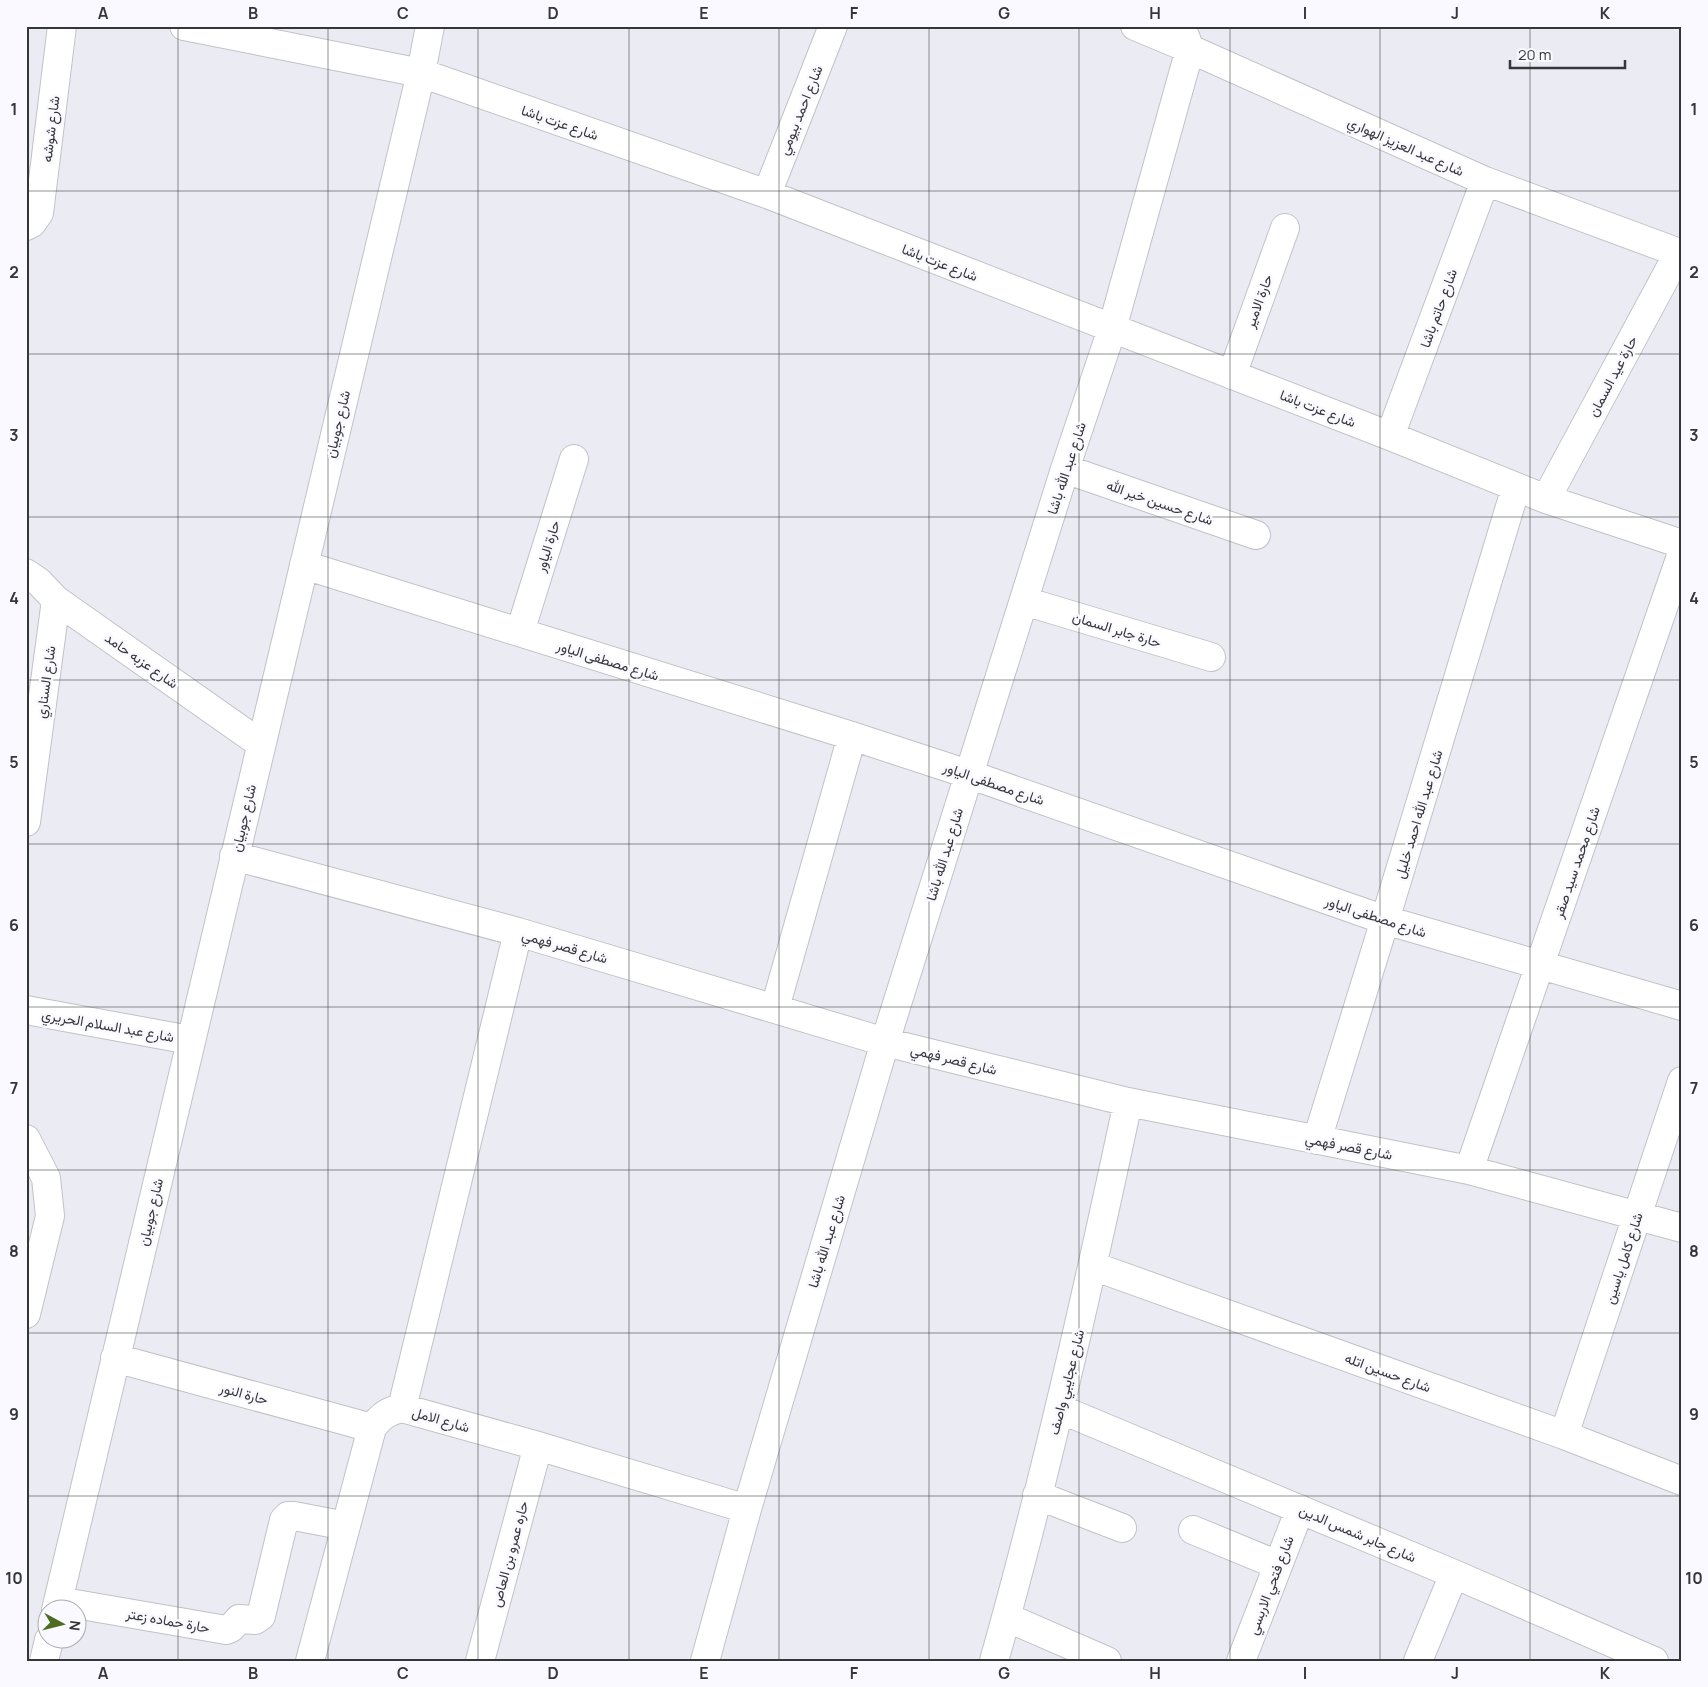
<svg xmlns="http://www.w3.org/2000/svg" width="1708" height="1687" font-family="Manrope,Vazirmatn,sans-serif">
  <style>
    .lines { fill: none; stroke-linecap: round; stroke-linejoin: round }
    .minor-casing { stroke: #c1c2c8; stroke-width: 30 }
    .minor { stroke: #fff; stroke-width: 28 }
    .grid { fill: none; stroke: #353638; stroke-width: 1; stroke-opacity: 0.55 }
    .labels { text-anchor: middle; dominant-baseline: central; stroke-width: 5; stroke-linejoin: round; paint-order: stroke }
    .street-label { font-size: 14px; fill: #353638; stroke: #f9f9ff }
    .neatline { fill: none; stroke: #353638; stroke-width: 2 }
    .grid-label { font-size: 16px; text-anchor: middle; font-weight: bold; fill: #353638 }
  </style>
  <rect width="100%" height="100%" fill="#ebecf3"/>
  <g class="lines">
    <defs>
      <path id="minor" d="M184 26 421 73 767 194 1390 436 1546 499 1682 544
        M1135 26 1190 49 1485 181 1682 254
        M767 194 833 26
        M26 226 32 223 39 213 62 26
        M1232 375 1285 228
        M1390 436 1485 181
        M1065 469 1256 535
        M1546 499 1679 252
        M304 565 852 736 968 774 1385 920 1682 1006
        M26 573 39 582 56 600 261 744
        M1024 601 1211 657
        M520 632 574 459
        M26 822 56 600
        M234 856 518 932 885 1042 1128 1102 1469 1170 1682 1228
        M775 1008 852 736
        M26 1010 190 1040
        M26 1139 46 1178 50 1216 26 1314
        M1317 1140 1385 920 1516 487
        M1469 1170 1682 553
        M1093 1266 1564 1435 1682 1481
        M115 1358 372 1428
        M402 1408 518 932
        M1060 1409 1454 1574 1654 1661
        M1564 1435 1682 1081
        M1037 1495 1122 1528
        M1193 1530 1278 1565
        M58 1601 226 1630 231 1628 239 1619 255 1620 261 1616 284 1520 288 1516H294L346 1526
        M56 1610 421 73 430 26
        M1006 1617 1107 1661
        M44 1661 49 1640
        M310 1661 372 1428C381 1416 388 1411 402 1408L538 1446 747 1509
        M480 1661 538 1446
        M705 1661 747 1509 885 1042 1065 469 1112 329 1190 49 1181 26
        M994 1661C1046 1476 1088 1289 1128 1102
        M1241 1661 1300 1509
        M1418 1661 1454 1574"/>
    </defs>
    <use href="#minor" class="minor-casing"/>
    <use href="#minor" class="minor"/>
  </g>
  <path class="grid" d="M178 26V1661M328 26V1661M478 26V1661M629 26V1661M779 26V1661M929 26V1661M1079 26V1661M1230 26V1661M1380 26V1661M1530 26V1661M26 191H1682M26 354H1682M26 517H1682M26 680H1682M26 844H1682M26 1007H1682M26 1170H1682M26 1333H1682M26 1496H1682"/>
  <g class="labels">
    <g class="street-label">
      <text transform="translate(800 110) rotate(-68)">شارع احمد بيومي</text>
      <text transform="translate(560 122) rotate(19)">شارع عزت باشا</text>
      <text transform="translate(50 129) rotate(-83)">شارع شوشه</text>
      <text transform="translate(1406 146) rotate(24)">شارع عبد العزيز الهواري</text>
      <text transform="translate(940 262) rotate(21)">شارع عزت باشا</text>
      <text transform="translate(1258 301) rotate(-70)">حارة الامير</text>
      <text transform="translate(1438 308) rotate(-70)">شارع حاتم باشا</text>
      <text transform="translate(1612 376) rotate(-62)">حارة عيد السمان</text>
      <text transform="translate(1318 408) rotate(21)">شارع عزت باشا</text>
      <text transform="translate(337 424) rotate(-77)">شارع جوبيان</text>
      <text transform="translate(1066 468) rotate(-72)">شارع عبد الله باشا</text>
      <text transform="translate(1160 502) rotate(19)">شارع حسين خير الله</text>
      <text transform="translate(547 546) rotate(-73)">حارة الياور</text>
      <text transform="translate(1117 629) rotate(17)">حارة جابر السمان</text>
      <text transform="translate(142 660) rotate(35)">شارع عزبه حامد</text>
      <text transform="translate(608 660) rotate(17)">شارع مصطفى الياور</text>
      <text transform="translate(45 682) rotate(-82)">شارع السناري</text>
      <text transform="translate(994 783) rotate(19)">شارع مصطفى الياور</text>
      <text transform="translate(1418 814) rotate(-73)">شارع عبد الله احمد خليل</text>
      <text transform="translate(243 818) rotate(-77)">شارع جوبيان</text>
      <text transform="translate(944 854) rotate(-73)">شارع عبد الله باشا</text>
      <text transform="translate(1576 862) rotate(-71)">شارع محمد سيد صقر</text>
      <text transform="translate(1376 916) rotate(18)">شارع مصطفى الياور</text>
      <text transform="translate(565 946) rotate(16)">شارع قصر فهمي</text>
      <text transform="translate(108 1025) rotate(10)">شارع عبد السلام الحريري</text>
      <text transform="translate(954 1059) rotate(14)">شارع قصر فهمي</text>
      <text transform="translate(1349 1146) rotate(11)">شارع قصر فهمي</text>
      <text transform="translate(150 1212) rotate(-77)">شارع جوبيان</text>
      <text transform="translate(826 1241) rotate(-73)">شارع عبد الله باشا</text>
      <text transform="translate(1623 1258) rotate(-72)">شارع كامل ياسين</text>
      <text transform="translate(1388 1372) rotate(20)">شارع حسين اتله</text>
      <text transform="translate(1066 1382) rotate(-76)">شارع عجايبي واصف</text>
      <text transform="translate(244 1393) rotate(15)">حارة النور</text>
      <text transform="translate(441 1419) rotate(16)">شارع الامل</text>
      <text transform="translate(1358 1533) rotate(23)">شارع جابر شمس الدين</text>
      <text transform="translate(509 1554) rotate(-75)">حاره عمرو بن العاص</text>
      <text transform="translate(1270 1585) rotate(-69)">شارع فتحي الاربسي</text>
      <text transform="translate(168 1620) rotate(10)">حارة حماده زعتر</text>
    </g>
  </g>
  <rect width="1708" height="1687" fill="none" stroke="#f9f9ff" stroke-width="55"/>
  <g transform="translate(62 1624) rotate(97)"><circle r="24" fill="#f9f9ff" stroke="#ababaf"/>
  <path d="M0-4L9 19L0 12L-9 19Z" fill="#4d6d22"/>
  <text y="-8" font-size="14" font-weight="bold" text-anchor="middle" fill="#353638">N</text>
  </g>
  <path d="M1510 60v8h115v-8" fill="none" stroke="#353638" stroke-width="2.5"/>
  <text x="1518" y="60" font-size="15" fill="#353638" stroke="#f9f9ff" stroke-width="4" paint-order="stroke">20 m</text>
  <rect x="28" y="28" width="1652" height="1632" class="neatline"/>
  <g class="grid-label">
    <text x="103" y="19">A</text>
    <text x="253" y="19">B</text>
    <text x="403" y="19">C</text>
    <text x="553" y="19">D</text>
    <text x="704" y="19">E</text>
    <text x="854" y="19">F</text>
    <text x="1004" y="19">G</text>
    <text x="1155" y="19">H</text>
    <text x="1305" y="19">I</text>
    <text x="1455" y="19">J</text>
    <text x="1605" y="19">K</text>
    <text x="14" y="115">1</text>
    <text x="1694" y="115">1</text>
    <text x="14" y="278">2</text>
    <text x="1694" y="278">2</text>
    <text x="14" y="441">3</text>
    <text x="1694" y="441">3</text>
    <text x="14" y="604">4</text>
    <text x="1694" y="604">4</text>
    <text x="14" y="768">5</text>
    <text x="1694" y="768">5</text>
    <text x="14" y="931">6</text>
    <text x="1694" y="931">6</text>
    <text x="14" y="1094">7</text>
    <text x="1694" y="1094">7</text>
    <text x="14" y="1257">8</text>
    <text x="1694" y="1257">8</text>
    <text x="14" y="1420">9</text>
    <text x="1694" y="1420">9</text>
    <text x="14" y="1584">10</text>
    <text x="1694" y="1584">10</text>
    <text x="103" y="1679">A</text>
    <text x="253" y="1679">B</text>
    <text x="403" y="1679">C</text>
    <text x="553" y="1679">D</text>
    <text x="704" y="1679">E</text>
    <text x="854" y="1679">F</text>
    <text x="1004" y="1679">G</text>
    <text x="1155" y="1679">H</text>
    <text x="1305" y="1679">I</text>
    <text x="1455" y="1679">J</text>
    <text x="1605" y="1679">K</text>
  </g>
</svg>
